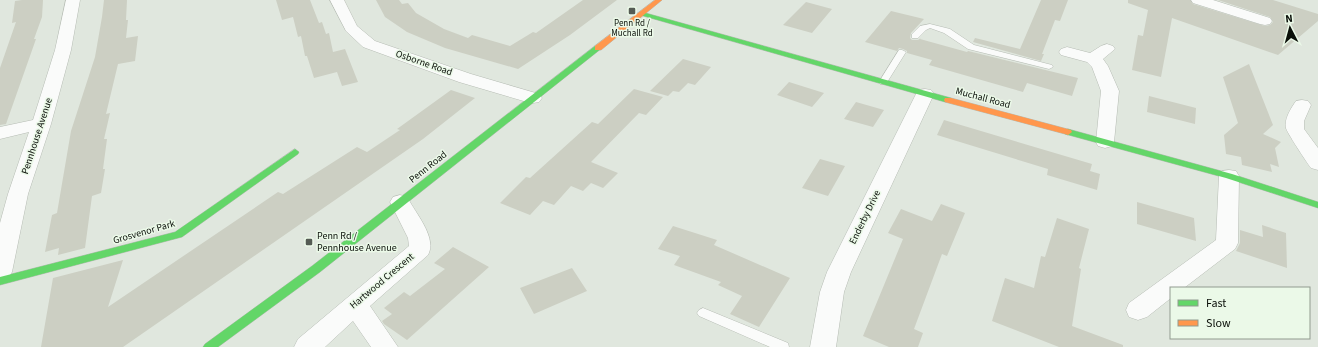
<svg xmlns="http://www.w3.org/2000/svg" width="1318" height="347" font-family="'Source Sans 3',sans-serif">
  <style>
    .building { fill: #cccfc3 }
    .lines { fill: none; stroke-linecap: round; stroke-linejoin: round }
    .lane-casing { stroke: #b6bcb4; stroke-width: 1 }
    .street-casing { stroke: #b6bcb4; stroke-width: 1 }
    .fast-casing { stroke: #b6bcb4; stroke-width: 1 }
    .slow-casing { stroke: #b6bcb4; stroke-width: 1 }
    .lane { fill: #fafbfa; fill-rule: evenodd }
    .street { fill: #fafbfa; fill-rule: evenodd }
    .fast { fill: #63d668; fill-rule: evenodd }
    .slow { fill: #ff974d; fill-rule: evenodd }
    .poi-dot { fill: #555b54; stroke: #ebf9e8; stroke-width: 1.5 }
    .labels { text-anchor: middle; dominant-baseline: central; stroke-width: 3; stroke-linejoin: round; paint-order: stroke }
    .far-poi-label { font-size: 9px; fill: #0a0f09; stroke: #ebf9e8 }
    .street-label { font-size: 10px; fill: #0a0f09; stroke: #ebf9e8 }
    .poi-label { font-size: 10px; fill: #0a0f09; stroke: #ebf9e8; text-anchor: start }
  </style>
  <rect width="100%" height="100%" fill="#e0e7de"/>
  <path class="building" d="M22 0H43L42 17 34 39H36L6 124 0 125V68L16 22 12 23 15 1Z
    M104 0H127L126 20H128L126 38 138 36 135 61 118 64 106 114 110 113 104 139H107L103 169H105L101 193 92 196 85 248 58 255 59 248 45 252 52 215 57 213 71 131 95 57 102 17Z
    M276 0H310L319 23 322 22 326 34 329 33 333 52 345 49 358 82 342 86 337 72 314 78 307 56H305L301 36 298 37 293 17 282 20Z
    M376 0H399L402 4 408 3 416 13 444 29 468 38 472 35 510 46 533 32 536 33 583 0H617L570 35 518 69 445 48 407 32 385 17Z
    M1041 0H1068L1060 21 1055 20 1042 54H1044L1041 61 973 42 975 38 1020 49Z
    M1128 0H1190L1193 4 1265 26 1270 25 1273 22 1270 17 1218 0H1273L1318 14V21L1278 55 1172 18 1161 77 1132 70 1138 35 1143 36 1148 10 1128 3Z
    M806 2 832 9 812 33 783 25Z
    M891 11 924 19 911 33 910 38 912 40H918L921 38 920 39 967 52 968 51 1078 78 1072 96 1027 83 1023 92 929 65 932 60 907 53V51L903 49 899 48 897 51 865 42Z
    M683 59 711 67 695 85 688 83 679 92 673 91 668 96 650 91Z
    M1249 64 1273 125 1263 134 1281 142 1275 148 1279 167 1270 164 1272 172 1242 165 1241 157 1226 154 1224 135 1238 123 1223 77Z
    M789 82 824 93 812 107 777 95Z
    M634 89 663 97 646 115 639 113 591 162 618 173 603 188 591 183 583 191 571 186 554 205 543 201 530 215 500 203 526 177 530 178 592 122 598 124Z
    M451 90 475 98 423 139 123 347H41L53 278 123 260 108 307 278 192 283 194 357 147 367 152 400 130 397 129Z
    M1149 96 1196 108 1195 124 1147 112Z
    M856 102 884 110 873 127 844 119Z
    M944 120 1092 164 1090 171 1100 174 1097 190 1047 175 1048 169 937 135Z
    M820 159 845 166 828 196 802 188Z
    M1137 202 1194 218 1196 241 1137 224Z
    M941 204 965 213 947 256 942 254 914 329 923 333 918 347H889L863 336 903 239 888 233 901 209 932 221Z
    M1057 218 1089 229 1079 268 1081 269 1072 326 1123 345V347H1059L992 321 1005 278 1034 288 1041 256 1045 257Z
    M1262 225 1286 233 1287 268 1236 251 1240 243V230L1263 237Z
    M673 226 717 240 714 245 790 278 759 327 730 314 742 296 718 285 721 282 674 265 680 256 658 249Z
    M453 247 489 267 407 340 384 324 382 321 392 314 384 308 404 292 410 296 445 269 434 263Z
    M572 268 587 291 534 314 520 288Z"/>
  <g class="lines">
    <defs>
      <path id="lane" d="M930 24 950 29 974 45 1052 65 1053 67 1049 69 968 49 944 33 930 28 926 30 918 38H912V34L920 26Z
        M899 50H902L906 52 886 84H880L879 82Z
        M703 308 788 343 789 347H770L699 316 697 313 699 310Z"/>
      <path id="street" d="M66 0H80L71 50 51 124 28 194 12 272 8 278 0 281V223L8 194 29 132 0 139V127L33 120 55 50Z
        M330 0H344L357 26 375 41 471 74 539 94 542 98 539 102 533 103 527 102 459 82 363 47 346 31Z
        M1191 0H1213L1270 18 1272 21 1270 24 1265 25 1260 24 1193 3Z
        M1107 44 1113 46 1115 49 1103 59 1108 66 1119 91 1114 142 1112 146 1105 148 1098 146 1096 142 1101 91 1092 67 1087 62 1061 55 1059 52 1061 49 1067 47 1090 53 1101 46Z
        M925 89 931 90 934 94 851 272 844 292 836 347H810L820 292 827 272 916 94 919 90Z
        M1302 100 1308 101 1311 105 1304 121V129L1318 148V170L1311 168C1307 163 1286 131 1286 128 1284 119 1291 108 1296 101Z
        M1229 170 1236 171 1239 176 1238 243 1235 249 1184 288H1171V298L1147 317 1138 320 1129 317 1126 310 1129 303 1216 240 1219 176 1222 171Z
        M400 195 407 197 410 202C418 216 437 239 428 255L370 306 398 347H371L353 321 325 347H294L298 339 409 246 408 238 390 202 393 197Z"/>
      <path id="fast" d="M642 12 951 98 952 100 948 102H945L640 15V13Z
        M595 46H601L602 48 320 272 218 347H203L205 344 312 266Z
        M1068 129 1232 174 1318 202V208L1226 178 1065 134 1064 132Z
        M295 149 299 152 298 154 182 237 0 285V277L175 232Z"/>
      <path id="slow" d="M655 0H662L601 50H595V46Z
        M945 98H951L1071 130 1072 132 1068 135 1065 134 945 102 944 100Z"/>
    </defs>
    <use href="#lane" class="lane-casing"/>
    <use href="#street" class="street-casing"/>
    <use href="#fast" class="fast-casing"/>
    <use href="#slow" class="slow-casing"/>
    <use href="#lane" class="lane"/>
    <use href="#street" class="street"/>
    <use href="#fast" class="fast"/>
    <use href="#slow" class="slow"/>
  </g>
  <g class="poi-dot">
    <rect x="628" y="7" width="8" height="8" rx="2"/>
    <rect x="305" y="238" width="8" height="8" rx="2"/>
  </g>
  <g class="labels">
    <g class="far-poi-label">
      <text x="632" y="23">Penn Rd /<tspan x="632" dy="10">Muchall Rd</tspan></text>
    </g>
    <g class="street-label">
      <text transform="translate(424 63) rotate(19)">Osborne Road</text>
      <text transform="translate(983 98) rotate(15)">Muchall Road</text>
      <text transform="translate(37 136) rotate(-72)">Pennhouse Avenue</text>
      <text transform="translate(428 167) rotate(-38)">Penn Road</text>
      <text transform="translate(865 217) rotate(-64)">Enderby Drive</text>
      <text transform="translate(144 232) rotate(-16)">Grosvenor Park</text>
      <text transform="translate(382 281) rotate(-40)">Hartwood Crescent</text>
    </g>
    <g class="poi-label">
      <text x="317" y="236">Penn Rd /<tspan x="317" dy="12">Pennhouse Avenue</tspan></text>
    </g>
  </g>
  <rect x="1170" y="287" width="140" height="52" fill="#ebf9e8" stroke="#919b8f"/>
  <rect x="1178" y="300" width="20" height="6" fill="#63d668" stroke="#919b8f"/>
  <text x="1206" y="307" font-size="12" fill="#0a0f09">Fast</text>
  <rect x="1178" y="320" width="20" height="6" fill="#ff974d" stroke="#919b8f"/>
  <text x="1206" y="327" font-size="12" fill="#0a0f09">Slow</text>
  <g transform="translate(1290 28) rotate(354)" stroke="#ebf9e8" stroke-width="3" paint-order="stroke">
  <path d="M0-3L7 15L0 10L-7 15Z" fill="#0a0f09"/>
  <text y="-6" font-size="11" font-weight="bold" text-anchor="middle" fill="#0a0f09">N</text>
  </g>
</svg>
